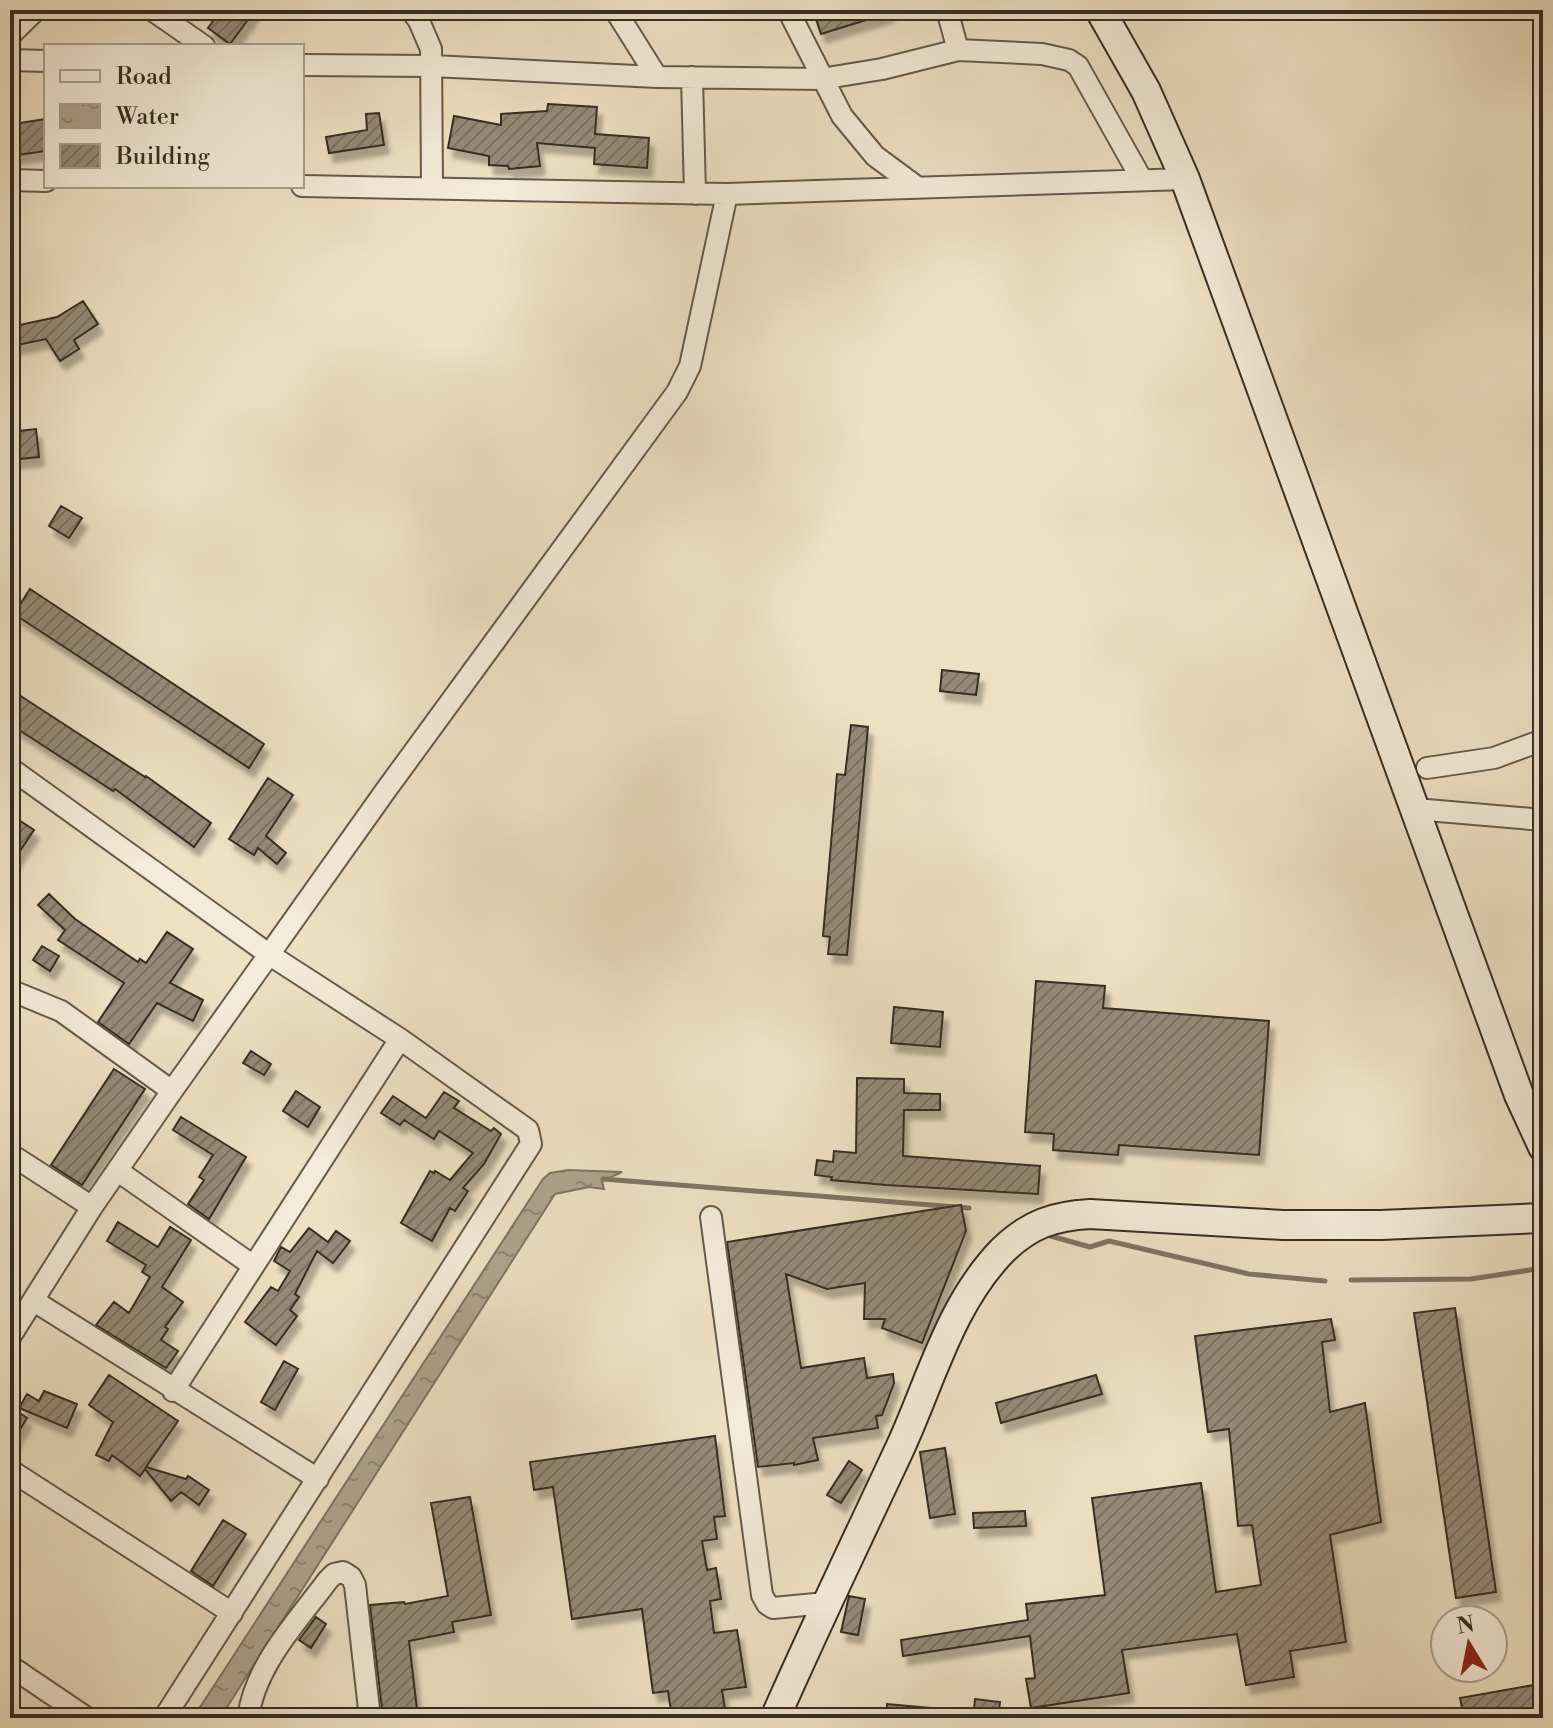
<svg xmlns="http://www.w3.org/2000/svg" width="1553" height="1728" font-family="'Libre Bodoni',serif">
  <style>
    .water { fill: url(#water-ripples); stroke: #7f7463; stroke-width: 2 }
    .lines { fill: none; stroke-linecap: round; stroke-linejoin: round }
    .stream { stroke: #7f7463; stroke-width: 5 }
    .building { fill: url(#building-hatch); stroke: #362d24; stroke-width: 2; filter: url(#shadow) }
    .street-casing { stroke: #645a4c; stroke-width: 24 }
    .secondary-casing { stroke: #362d24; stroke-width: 32 }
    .street { stroke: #f4ebd8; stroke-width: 20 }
    .secondary { stroke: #f4ebd8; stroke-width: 28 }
  </style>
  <defs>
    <pattern id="water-ripples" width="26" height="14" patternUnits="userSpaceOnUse" patternTransform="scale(2)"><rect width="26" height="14" fill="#afa38d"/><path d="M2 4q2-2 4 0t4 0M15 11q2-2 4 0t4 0" fill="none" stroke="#8f8573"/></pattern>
    <pattern id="building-hatch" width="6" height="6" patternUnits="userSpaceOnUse" patternTransform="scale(2)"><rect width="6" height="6" fill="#968a77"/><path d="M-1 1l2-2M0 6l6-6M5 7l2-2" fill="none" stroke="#7b7161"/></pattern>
    <filter id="shadow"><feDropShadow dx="5" dy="9" stdDeviation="2" flood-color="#0004"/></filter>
  </defs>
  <rect width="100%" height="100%" fill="#eee0c3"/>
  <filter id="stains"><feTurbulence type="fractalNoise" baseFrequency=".0025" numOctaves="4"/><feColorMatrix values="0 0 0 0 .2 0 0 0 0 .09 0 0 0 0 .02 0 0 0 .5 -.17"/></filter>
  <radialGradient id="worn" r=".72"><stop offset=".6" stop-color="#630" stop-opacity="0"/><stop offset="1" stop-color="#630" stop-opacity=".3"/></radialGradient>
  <path class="water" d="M568 1170 622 1172 602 1181 604 1189 589 1187 555 1194 220 1718H193L543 1179 550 1173Z"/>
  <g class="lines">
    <path class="stream" d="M603 1179 969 1208
      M1047 1235 1090 1247 1109 1241 1249 1274 1325 1281
      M1351 1280 1471 1279 1543 1268"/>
  </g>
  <path class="building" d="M221 10H255L230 44 208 28Z
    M813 10H888L889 13 821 34Z
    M548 104 597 107 595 134 649 138 647 168 594 164 595 148 537 143 540 166 509 169 508 166 489 165V156L448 148 454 116 501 125V114L547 111Z
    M379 113 384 145 329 153 326 137 367 130 366 114Z
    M46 119V151L10 156V127L19 126V123Z
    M83 301 98 324 74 340 79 349 60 361 46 339 12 346 10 327 57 317Z
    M36 429 39 457 10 460V432Z
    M61 506 82 518 69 538 49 526Z
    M30 589 264 744 249 768 14 614Z
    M942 670 979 674 976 695 940 691Z
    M10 689 145 777 146 776 211 823 194 847 115 789 113 791 10 724Z
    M851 725 868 727 847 955 828 954 830 937 823 936 837 774 845 775Z
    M268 778 293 795 266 836 286 853 277 864 258 848 254 855 229 839Z
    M10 814 34 830 10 866Z
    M49 894 75 919 138 962 140 959 146 963 167 932 193 949 170 983 203 1000 193 1021 157 1003 129 1044 98 1022 124 983 58 940 65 930 38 905Z
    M42 946 59 956 50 971 33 960Z
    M1036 981 1105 986 1103 1008 1269 1021 1259 1155 1119 1145 1118 1155 1053 1150 1054 1134 1025 1132Z
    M894 1007 943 1012 940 1047 891 1043Z
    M251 1051 271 1064 264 1075 243 1063Z
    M114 1069 145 1089 82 1185 51 1165Z
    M857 1078 904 1079V1093L940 1094V1110H904L903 1156 1040 1166 1038 1194 886 1185 831 1180 832 1177 815 1175 817 1160 833 1162 834 1151 856 1153Z
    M296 1091 320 1107 308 1127 283 1111Z
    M444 1092 459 1101 454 1108 491 1131 494 1128 501 1134 484 1164 463 1188 468 1191 455 1211 450 1208 432 1241 401 1223 430 1171 434 1173 435 1171 450 1180 473 1153 439 1131 434 1139 404 1120 400 1125 381 1113 393 1096 426 1118Z
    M181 1117 246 1157 209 1219 188 1204 204 1180 199 1177 213 1155 173 1130Z
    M961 1205 966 1231 922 1343 882 1328 885 1319H864L865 1283 827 1289 786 1274 801 1368 864 1358 867 1378 893 1374 894 1383 882 1415 876 1416 878 1428 813 1438 818 1460 794 1465V1463L758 1467 727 1242Z
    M118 1222 158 1247 170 1227 191 1240 162 1287 183 1302 165 1327 168 1329 161 1340 178 1351 166 1368 96 1325 114 1302 129 1313 150 1277 142 1272 146 1265 107 1241Z
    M309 1228 328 1242 336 1231 350 1241 333 1263 317 1251 295 1294 299 1297 290 1310 297 1316 276 1345 245 1322 271 1287 278 1291 290 1271 274 1261 281 1247 290 1252Z
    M1455 1308 1496 1592 1456 1598 1414 1313Z
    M1331 1319 1335 1340 1322 1342 1330 1412 1365 1403 1381 1522 1330 1535 1346 1642 1290 1651 1294 1677 1246 1685 1237 1634 1122 1650 1129 1693 1031 1708 1026 1679 1035 1678 1030 1636 903 1656 901 1640 1028 1620 1026 1604 1105 1595 1092 1498 1201 1483 1216 1592 1261 1585 1252 1525 1238 1526 1229 1429 1208 1432 1195 1336Z
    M284 1361 298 1369 275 1410 261 1402Z
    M109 1375 178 1421 146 1467 186 1479 188 1476 209 1490 199 1505 181 1492 171 1501 145 1469 140 1476 112 1455 109 1461 96 1455 113 1422 89 1405Z
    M1096 1375 1102 1394 1001 1423 996 1403Z
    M44 1391 77 1404 67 1428 19 1408 27 1394 39 1401Z
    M10 1406 27 1418 10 1446Z
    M715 1436 725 1516 714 1517 717 1539 702 1541 707 1570 716 1568 721 1599 710 1601 714 1633 737 1630 746 1687 722 1690 726 1716 672 1718 668 1691 653 1693 642 1609 572 1619 553 1487 534 1490 530 1462Z
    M945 1448 955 1514 930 1518 920 1452Z
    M849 1461 862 1470 841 1503 827 1495Z
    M470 1497 491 1615 452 1622 454 1632 409 1641 418 1718H383L370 1605 404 1602 405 1604 448 1596 431 1503Z
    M1025 1511 1026 1526 974 1528 973 1513Z
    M223 1520 246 1534 213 1586 191 1571Z
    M849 1596 865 1599 858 1635 841 1632Z
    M316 1617 326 1624 311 1648 299 1640Z
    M1534 1685 1540 1718H1464L1460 1698Z
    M975 1699 1000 1702 998 1718H973Z
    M887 1704 930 1708V1718H886Z"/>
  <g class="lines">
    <defs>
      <path id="street" d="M152 10 204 46
        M411 10 419 21 431 49 432 188
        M615 10 657 77
        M788 10 842 116 875 156 917 187
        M947 10 958 50
        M10 35 36 10
        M10 60 46 61
        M302 65 432 66 657 77 821 79 882 69 958 50 1042 54 1069 60 1078 66 1142 180
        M692 77 695 194
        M10 180 46 181
        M302 186 727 194 1185 179
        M10 768 270 955 400 1039 528 1130 531 1144 164 1718
        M1427 768 1494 758 1543 740
        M1415 809 1543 820
        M10 990 61 1011 172 1091
        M10 1154 92 1207
        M118 1171 252 1265
        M711 1217 762 1595 767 1604 773 1608 826 1603
        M34 1301 318 1479
        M10 1337 92 1207 172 1091 386 790 677 392 690 366 727 194
        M173 1391 400 1039
        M10 1470 232 1613
        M10 1666 87 1718
        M248 1718C255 1665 297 1622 328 1580L334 1574 343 1572 351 1577 355 1585 370 1718"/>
      <path id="secondary" d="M1100 10 1146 91 1185 179 1519 1095 1543 1147
        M775 1718C815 1627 858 1538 900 1448 931 1381 950 1304 1003 1250 1030 1224 1054 1216 1090 1214L1283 1225H1381L1543 1218"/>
    </defs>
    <use href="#street" class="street-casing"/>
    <use href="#secondary" class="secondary-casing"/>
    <use href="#street" class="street"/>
    <use href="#secondary" class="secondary"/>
  </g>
  <rect width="1553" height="1728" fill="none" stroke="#eee0c3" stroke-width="40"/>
  <rect x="12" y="12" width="1529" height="1704" fill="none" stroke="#362d24" stroke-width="4"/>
  <rect x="20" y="20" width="1513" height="1688" fill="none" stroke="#362d24" stroke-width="2"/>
  <rect x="44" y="44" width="260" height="144" fill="#f4ebd8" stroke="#a89f90" stroke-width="2"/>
  <rect x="60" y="70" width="40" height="12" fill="#f4ebd8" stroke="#a89f90" stroke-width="2"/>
  <text x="116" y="84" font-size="24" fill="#362d24">Road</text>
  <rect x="60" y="104" width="40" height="24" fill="url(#water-ripples)" stroke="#a89f90" stroke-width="2"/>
  <text x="116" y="124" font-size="24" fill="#362d24">Water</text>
  <rect x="60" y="144" width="40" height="24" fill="url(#building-hatch)" stroke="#a89f90" stroke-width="2"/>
  <text x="116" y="164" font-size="24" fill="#362d24">Building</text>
  <g transform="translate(1469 1644) rotate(350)"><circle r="38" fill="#f4ebd8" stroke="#a89f90" stroke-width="2"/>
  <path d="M0-6L14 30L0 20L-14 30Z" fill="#8f2418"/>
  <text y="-12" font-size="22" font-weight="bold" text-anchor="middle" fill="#362d24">N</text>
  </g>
  <rect width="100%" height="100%" filter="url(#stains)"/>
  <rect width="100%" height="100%" fill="url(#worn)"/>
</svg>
